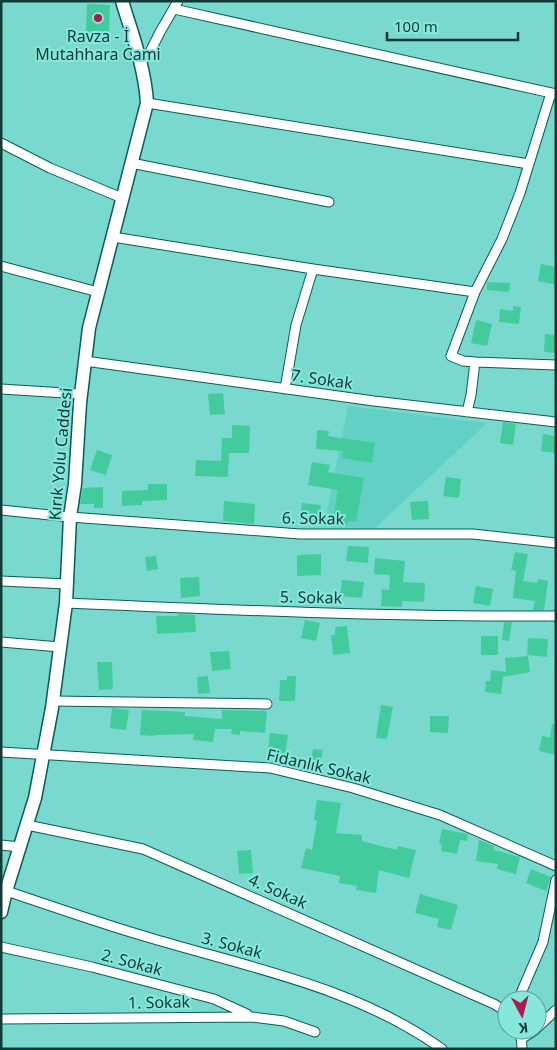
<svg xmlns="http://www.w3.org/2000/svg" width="557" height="1050" font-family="'Noto Sans',sans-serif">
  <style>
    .built { fill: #63d0c5 }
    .building { fill: #44cb9d }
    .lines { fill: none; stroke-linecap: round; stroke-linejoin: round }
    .street-casing { stroke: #065e57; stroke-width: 11 }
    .secondary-casing { stroke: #065e57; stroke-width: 15 }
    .street { stroke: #fff; stroke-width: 9 }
    .secondary { stroke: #fff; stroke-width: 12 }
    .poi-dot { fill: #ac1a4f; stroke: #87e7dc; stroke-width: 2 }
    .labels { text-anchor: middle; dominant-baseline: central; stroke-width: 4; stroke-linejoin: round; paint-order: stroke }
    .poi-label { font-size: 16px; fill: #103a36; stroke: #87e7dc }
    .street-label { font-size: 16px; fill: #103a36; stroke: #87e7dc }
  </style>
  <rect width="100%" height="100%" fill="#7ad9cf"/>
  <path class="built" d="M348 406 487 423 375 528 324 527Z"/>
  <path class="building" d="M87 4 110 5 109 33 86 32Z
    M541 264 556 267V285L538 281Z
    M487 282 510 283 509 292 487 290Z
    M513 306 521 307 519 324 499 322 500 309 513 311Z
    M476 320 492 324 487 346 471 343Z
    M545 334 556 335V353L544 352Z
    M223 393 225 414 210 415 208 394Z
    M503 422 516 424 513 445 500 443Z
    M232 425 250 426 249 453H229L228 477 195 476 196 460 221 461 222 438H232Z
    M317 430 329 431 328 436 375 443 372 463 342 458 343 451 316 449Z
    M543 434 556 436V453L541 451Z
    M97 450 112 455 106 475 90 470Z
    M312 462 330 465 328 472 364 478 356 522 348 521 347 526 332 524 338 490 308 485Z
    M446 477 461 479 459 498 443 496Z
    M148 484H167V500L142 501V505L122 506V491L148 490Z
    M103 487V508H94V504H80L83 488Z
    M224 501 255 504 254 524 223 521Z
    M428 501 429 519 412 520 410 502Z
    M302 503 321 505 319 522 300 520Z
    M348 546 369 547 368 563 346 561Z
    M515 552 528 554 523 581 537 583 538 579 548 581 544 610H533L535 601 513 598 516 571 511 570Z
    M321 554V575L297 576V555Z
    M156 556 158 569 147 571 145 557Z
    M375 558 405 561 403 582 425 583 424 602 402 601V607L381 606 382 589 389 590 390 576 389 575 374 574Z
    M199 577 200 596 181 598 180 578Z
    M342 580 364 582 362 598 340 596Z
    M476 586 493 589 490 606 473 603Z
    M178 614 195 615 196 632 157 634 156 616H178Z
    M305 620 320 623 316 641 301 638Z
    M504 622H512L509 641 502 640Z
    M347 626 350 653 333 655 331 635H335V627Z
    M481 636H498V655H481Z
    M528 638 548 639 547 657 527 655Z
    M229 651 231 669 212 671 210 652Z
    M528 656 530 672 503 677 501 694 485 692 486 681H490L491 670 506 672 505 658Z
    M97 662H112L113 689 99 690Z
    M208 676 210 693 198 694 197 677Z
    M287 676H296L295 701H279L280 680H287Z
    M381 705 393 707 387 739 376 738Z
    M112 708 129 710 126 730 110 728Z
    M142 710 185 712V716L222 719V710L267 711 265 733 240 731V735L231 734 232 729H215L213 742 193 740 194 734 155 735 154 736 140 735Z
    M430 716H449L448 733 430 732Z
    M552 724H556V755L539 751 542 736 550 738Z
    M270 733 288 735 285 755 268 752Z
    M313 749 323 750 319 773 309 771Z
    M317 800 341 803 336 833 362 835V841L397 850 398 846 416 850 409 878 379 870 376 893 356 890 357 886 339 883 340 876 301 868 306 848 312 850 317 821 314 820Z
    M442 829 468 834 467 841 460 840 457 854 441 851 442 845 439 844Z
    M479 840 494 846V850L520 857 516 874 497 869 498 864 476 861Z
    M251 850 253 873 239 874 237 851Z
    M531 869 551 877 546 891 526 883Z
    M420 894 458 905 451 930 437 927 439 919 415 913Z"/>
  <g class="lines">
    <defs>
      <path id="street" d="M174 9 556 94
        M140 61 146 57 150 52 160 32 178 1
        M147 103 529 164
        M1 143 50 168 122 198
        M131 163 329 202
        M113 237 313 269 475 292
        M1 266 98 292
        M85 361 374 401 556 422
        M475 362 556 365
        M1 389 81 394
        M285 389 296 325 313 269
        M467 412 471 395 475 362 463 361 451 356 475 292 502 239 520 193 551 93
        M1 510 70 517 300 534H473L556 543
        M1 581 67 584
        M66 603C229 610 392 617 556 616
        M1 642 60 647
        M53 701 267 704
        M1 752 270 768 353 788 440 815 556 866
        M27 825 143 849 494 1004 507 1012
        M1 845 20 847
        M6 891C55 907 104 925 154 939 252 968 357 988 442 1049
        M1 947 92 967 214 999 247 1014
        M518 1000 543 942 556 880
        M1 1019 252 1017 284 1021 315 1032
        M537 1028 556 1010
        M521 1030 522 1049
        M521 1039 535 1030"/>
      <path id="secondary" d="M1 912 6 891 35 798 52 708 66 603 70 517 75 484 80 403 89 328 147 103C145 68 132 34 122 1"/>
    </defs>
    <use href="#street" class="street-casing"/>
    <use href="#secondary" class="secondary-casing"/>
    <use href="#street" class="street"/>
    <use href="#secondary" class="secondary"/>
  </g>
  <circle class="poi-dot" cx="98" cy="18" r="5"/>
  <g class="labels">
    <g class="poi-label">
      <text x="98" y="36">Ravza - İ<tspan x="98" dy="18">Mutahhara Cami</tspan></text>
    </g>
    <g class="street-label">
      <text transform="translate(322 379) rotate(8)">7. Sokak</text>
      <text transform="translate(60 454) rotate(-85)">Kırık Yolu Caddesi</text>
      <text transform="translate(313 518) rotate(1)">6. Sokak</text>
      <text transform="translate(311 597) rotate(1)">5. Sokak</text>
      <text transform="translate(319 766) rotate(13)">Fidanlık Sokak</text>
      <text transform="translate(278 891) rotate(24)">4. Sokak</text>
      <text transform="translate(232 945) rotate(15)">3. Sokak</text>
      <text transform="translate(132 962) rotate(15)">2. Sokak</text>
      <text transform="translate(159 1002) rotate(-1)">1. Sokak</text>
    </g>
  </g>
  <rect width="557" height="1050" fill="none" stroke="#103a36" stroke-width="5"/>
  <g transform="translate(522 1015) rotate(173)"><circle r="24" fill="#87e7dc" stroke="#57a29a"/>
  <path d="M0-4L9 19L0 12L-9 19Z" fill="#ac1a4f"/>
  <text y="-8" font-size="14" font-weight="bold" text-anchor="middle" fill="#103a36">K</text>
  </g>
  <path d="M387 32v8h131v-8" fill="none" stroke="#103a36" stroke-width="2.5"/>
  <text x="394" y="32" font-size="15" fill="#103a36" stroke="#87e7dc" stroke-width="4" paint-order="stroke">100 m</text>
</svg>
